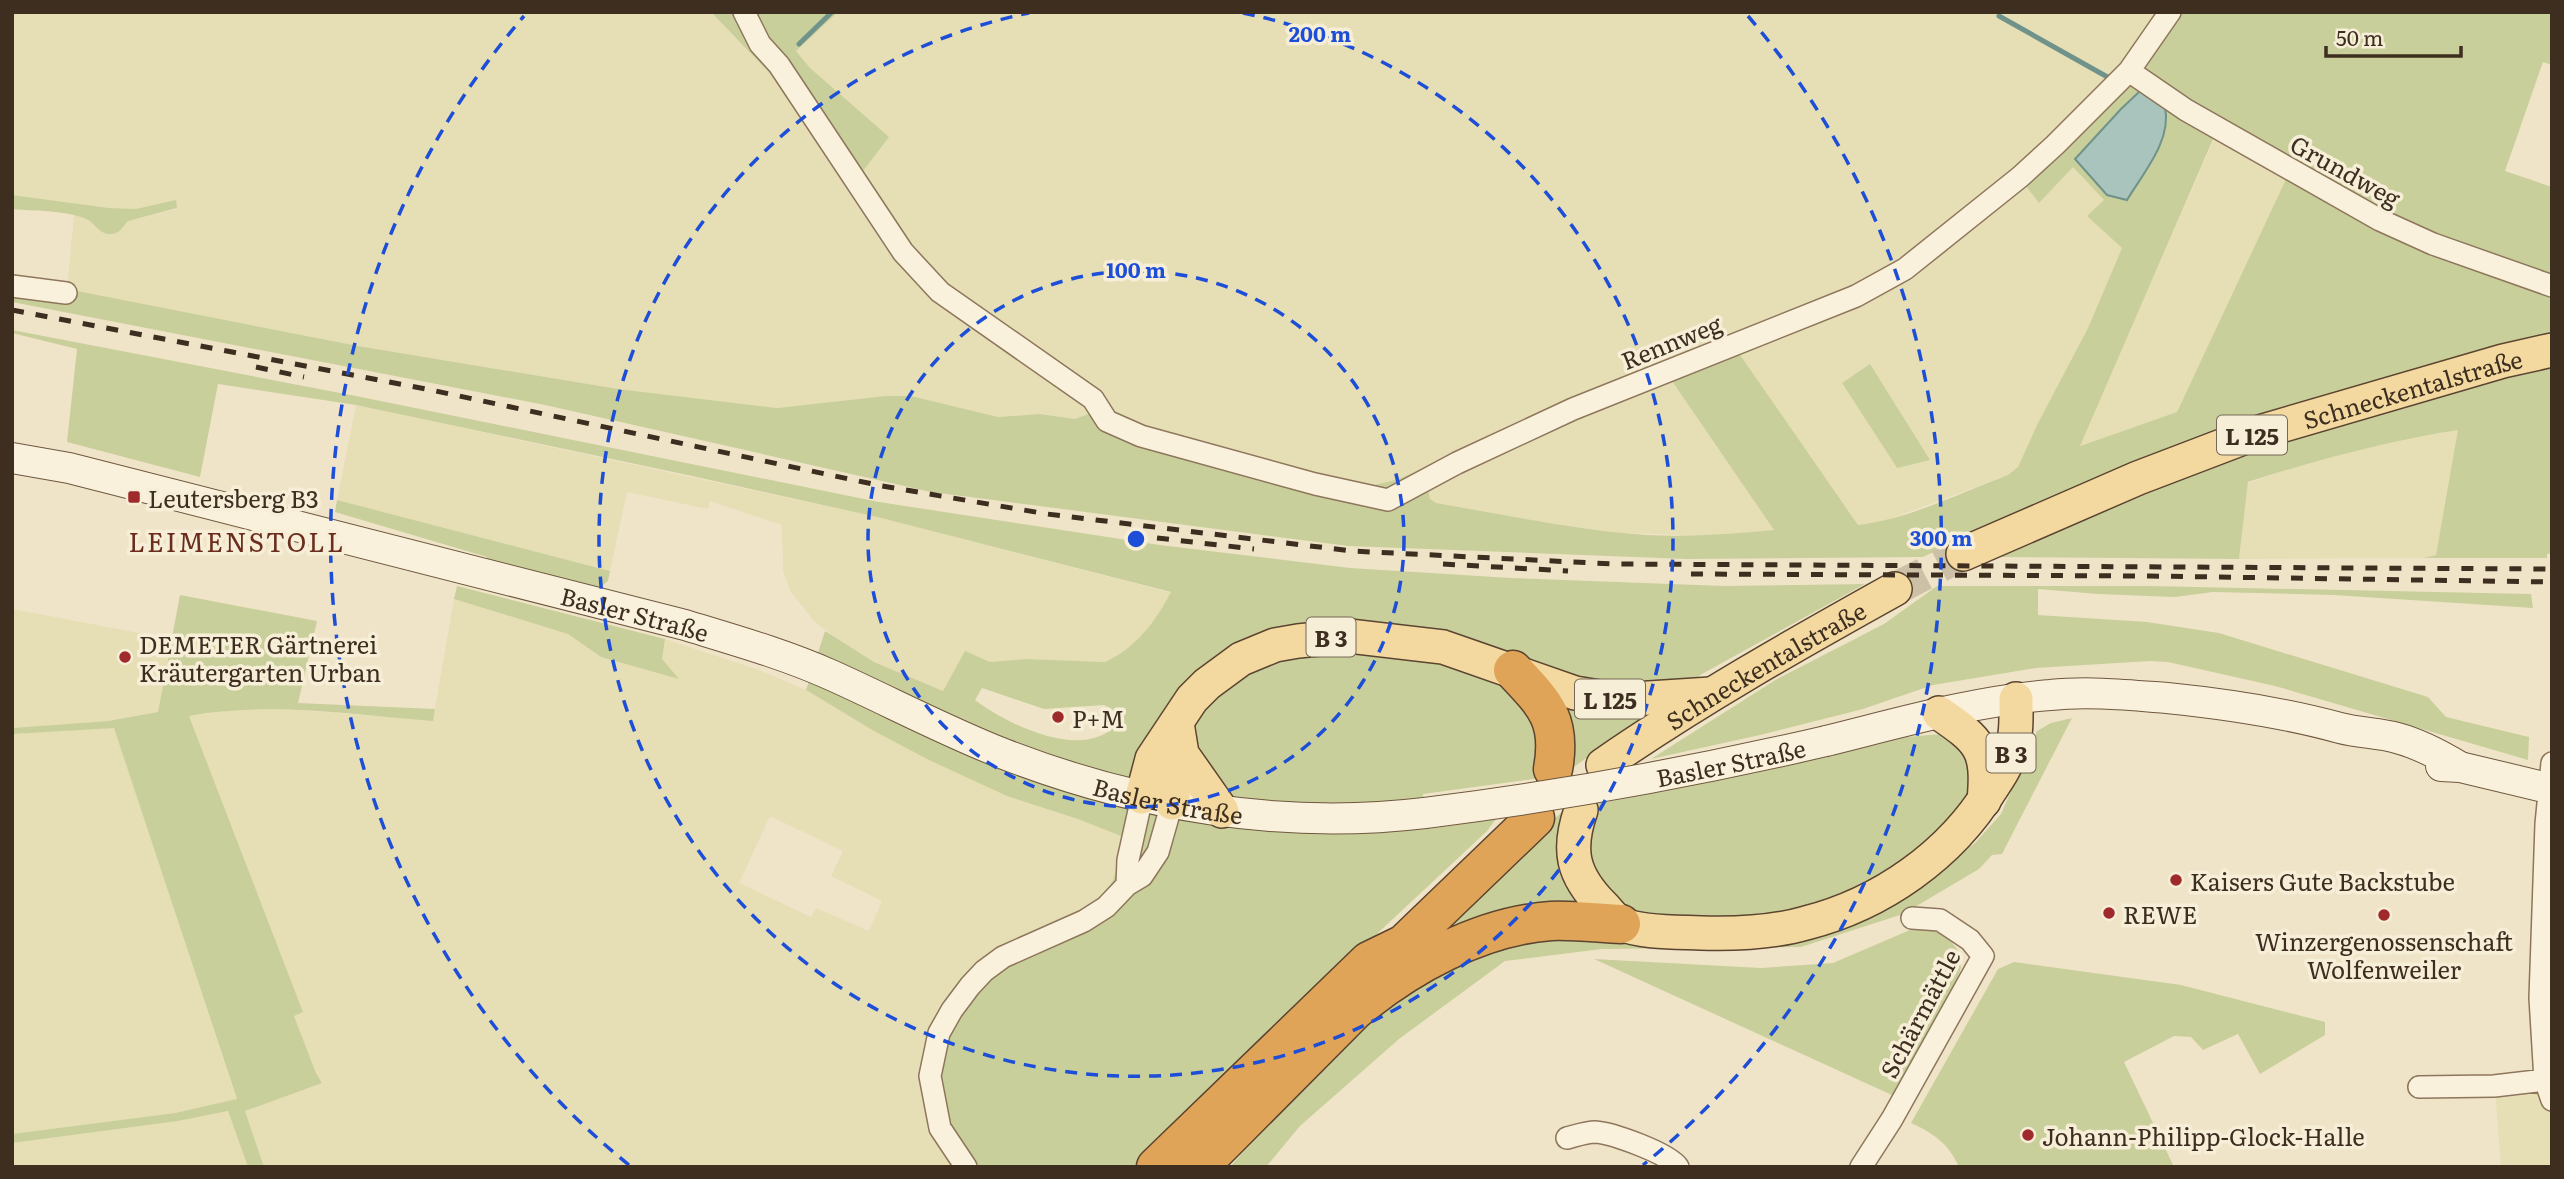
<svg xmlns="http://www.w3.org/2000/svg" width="2564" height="1179" font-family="Literata,serif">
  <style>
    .farmland { fill: #e6deb5; fill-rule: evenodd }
    .green { fill: #c9cf9b; fill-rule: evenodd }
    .water { fill: #a9c4bc; stroke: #6f938a; stroke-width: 2 }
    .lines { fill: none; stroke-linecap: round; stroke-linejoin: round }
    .stream { stroke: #6f938a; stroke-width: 5 }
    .primary-tunnel { stroke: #ccc0a6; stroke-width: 33; stroke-dasharray: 33 17; stroke-linecap: butt }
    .street-casing { stroke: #8d765c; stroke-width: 24 }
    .secondary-casing { stroke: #6f573f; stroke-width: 32 }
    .primary-casing { stroke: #5b4430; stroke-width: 36 }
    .highway-casing { stroke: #5b4430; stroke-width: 41 }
    .street { stroke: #faf1dc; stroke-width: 21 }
    .secondary { stroke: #faf1dc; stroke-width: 30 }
    .primary { stroke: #f3d9a0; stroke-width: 33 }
    .highway { stroke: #e0a458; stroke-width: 38 }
    .rail { stroke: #3d2e20; stroke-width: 5; stroke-dasharray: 12 12; stroke-linecap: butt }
    .secondary-bridge-casing { stroke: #6f573f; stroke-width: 32; stroke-linecap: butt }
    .secondary-bridge { stroke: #faf1dc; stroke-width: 30 }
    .ring { fill: none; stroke: #1d4ed8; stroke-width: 3.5; stroke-dasharray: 12 9 }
    .poi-dot { fill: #9e2a2b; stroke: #f7eed8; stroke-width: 2.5 }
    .labels { text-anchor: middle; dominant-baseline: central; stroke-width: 7; stroke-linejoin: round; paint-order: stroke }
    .shield { fill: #f7eed8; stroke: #756857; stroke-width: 2 }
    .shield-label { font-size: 23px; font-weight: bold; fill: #3d2e20 }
    .street-label { font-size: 24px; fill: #3d2e20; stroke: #f7eed8 }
    .poi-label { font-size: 24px; fill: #3d2e20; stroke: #f7eed8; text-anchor: start }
    .neighbourhood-label { font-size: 26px; letter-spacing: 2px; fill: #6b2e1e; stroke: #f7eed8 }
    .centre { fill: #1d4ed8; stroke: #f7eed8; stroke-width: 3.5 }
    .ring-label { font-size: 21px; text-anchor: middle; font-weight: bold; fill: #1d4ed8; stroke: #f7eed8; stroke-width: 7; stroke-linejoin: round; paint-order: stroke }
  </style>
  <rect width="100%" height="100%" fill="#f0e4c8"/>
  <path class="farmland" d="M12 12H711L784 88 810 68 796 51 838 12H2163L2122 67 2048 138 1960 213 1899 260 1853 286 1399 479 1370 486 1251 459 1138 426 1107 407 1075 419 1040 414 998 417 911 396H885L777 408 618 389 358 346 67 289 74 215 87 219 98 228 122 229 127 221 177 209 176 201 136 209 109 208 12 195Z
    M2215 137 2287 177 2177 412 2079 446Z
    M2073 167 2104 200 2088 216 2122 248 2088 328 2037 425 2018 467 2008 475 1898 516 1879 522 1858 525 1736 349 1803 324 2022 182ZM1870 365 1897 468 1842 383Z
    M1668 374 1775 530 1712 536 1625 533 1565 526 1436 503 1430 499 1428 490 1431 486Z
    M356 405 877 517 1172 593 1142 638 1117 657 1105 662 1026 659 990 662 965 652 943 691 874 662 841 642 814 621 791 592 783 571 782 525 710 501 708 509 627 492 610 571 337 500Z
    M2459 429 2436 555 2423 558 2239 559 2248 483 2305 463 2395 440Z
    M454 599 568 634 601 657 678 678 661 659 665 639 759 670 806 690 874 731 1126 838 1113 880 954 1167H264L245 1111 322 1082 316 1073 294 1015 303 1012 189 716 242 709 295 710 433 720ZM770 816 843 851 831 876 882 901 869 931 816 908 811 917 739 883Z
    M12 609 171 639 158 712 108 721 12 728Z
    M114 727 237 1100 175 1113 12 1134V734Z
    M2535 1085 2552 1115V1167H2501L2495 1089Z
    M228 1111 248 1167H12V1143L178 1121Z"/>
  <path class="green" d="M711 12H838L796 51 810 68 889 137 850 188 784 88Z
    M2163 12H2552V65L2543 62 2505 171 2552 187V339L1972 534 1923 557 1686 559 1348 546 931 492 545 405 12 302V289H67L358 346 618 389 777 408 885 396H911L998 417 1040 414 1075 419 1107 407 1138 426 1251 459 1370 486 1399 479 1538 415 1853 286 1899 260 1960 213 2048 138 2122 67ZM2214 137 2287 177 2177 412 2080 446ZM2073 167 2104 200 2087 216 2122 248 2088 328 2037 425 2018 467 2008 475C1960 493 1909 519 1858 525L1736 349 1972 227 2023 182 2039 203ZM1668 375 1774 530C1732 534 1690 537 1647 535 1576 530 1506 515 1436 503L1430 499 1428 490 1431 487Z
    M12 195 109 208 136 209 176 200 177 208 128 221C123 227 119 234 111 234 99 235 94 221 84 218 62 210 35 211 12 209Z
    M12 330 361 397 879 502 1160 545 1350 568 1511 578 1724 586 1865 584 1702 674 1563 775 1423 794 1428 829 1496 819 1487 831 1303 1003 1136 1167H954L948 1159 935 1129 932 1026 951 992 965 974 983 959 1082 914 1101 899 1113 880 1126 838 1078 819 1007 796 929 760 874 731 806 690 825 631 874 662 943 691 965 651 990 662 1026 659 1105 662C1136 648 1155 622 1171 592L877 517 692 476 356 405 218 384 200 477 67 442 77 349 12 333ZM982 688 1044 709 1104 705 1115 711 1119 721C1088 764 1008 725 975 700Z
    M2552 360V553L2547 554V558H2423L2436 555 2458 430C2386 441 2317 460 2248 482L2239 559 1991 557 2174 474Z
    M1870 364 1930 460 1897 468 1842 383Z
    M337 500 610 571 608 581 588 597 485 567 487 557 335 512Z
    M457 586 665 639 662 659 679 679 601 657 568 634 454 599Z
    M1937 586H2150L2531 594 2533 608 2334 595 2213 592 2175 597 2098 594 2038 589V615L2147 622 2219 633 2428 697 2446 717 2529 737 2528 760 2275 686 2168 662 2150 661 2036 668 1933 685 1863 709 1760 735 1651 759 1777 679 1884 624Z
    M180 595 317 621 298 703 435 709 433 721C353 715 269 701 189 716L303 1012 294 1016 316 1073 322 1083 245 1111 264 1167H248L228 1111 178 1121 12 1143V1134L175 1113 237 1099 114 728 12 734V728L108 721 158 712Z
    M2072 718 2002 854 1992 855 1979 869 1903 914 1801 947 1602 949 1505 961 1399 1039 1300 1126 1266 1167H1230L1297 1091 1394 994 1516 937 1690 944 1919 886 1975 843 2001 814 2037 731 2051 723Z
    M1941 734 1970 750 1968 796 1951 819 1919 849 1881 877 1797 917 1664 919 1631 911 1613 903 1581 860 1591 805 1780 767 1905 737Z
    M1565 809 1601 916 1448 943 1439 925Z
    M1917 927 1944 933 1957 949 1961 968 1953 991 1894 1096 1594 959 1761 968 1833 963Z
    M2014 962 2181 985 2325 1022V1035L2260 1074 2238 1034 2203 1050 2191 1037 2174 1036 2124 1062 2174 1167H1959C1949 1144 1933 1133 1911 1123L1998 969Z"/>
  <path class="water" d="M2140 91 2165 107C2172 140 2144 172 2127 200L2107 195 2075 159 2121 109Z"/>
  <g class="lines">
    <path class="stream" d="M1999 16 2111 79
      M799 44 832 12"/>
    <path class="primary-tunnel" d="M1895 589 1963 554"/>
    <defs>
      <path id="street" d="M744 12 760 44 779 65 903 252 940 292 1093 399 1107 421 1141 436 1315 484 1388 500 1457 463 1573 409 1856 296 1905 269 2020 177 2055 145 2129 71 2170 12
        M2129 71 2186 110 2380 220 2433 244 2552 286
        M12 286 66 293
        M2552 763 2546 824 2540 998 2545 1080 2552 1100
        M1127 885 1128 860 1142 797
        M2419 1087 2494 1086 2545 1080
        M1567 1138C1575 1136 1586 1132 1595 1132 1612 1133 1668 1153 1678 1167
        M966 1167 940 1128 930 1076 939 1033 952 1010 970 986 984 971 1003 957 1084 921 1106 907 1127 885 1142 876 1158 852 1172 803
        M1861 1167 1892 1119 1983 956 1970 940 1940 920 1912 918"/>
      <g id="secondary">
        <path id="s1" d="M12 458 69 468 685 625C734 640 784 654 831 675 889 701 945 731 1004 754 1138 806 1282 830 1425 813"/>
        <path d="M1826 741C1899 723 1974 701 2050 695 2089 691 2128 695 2167 698 2226 704 2282 712 2340 728 2359 733 2379 733 2397 738 2420 744 2440 755 2460 767"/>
        <path d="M2441 766 2460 767 2552 789"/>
      </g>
      <g id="primary">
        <path id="s2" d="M1963 554 2138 478 2256 433 2503 361 2552 350"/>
        <path d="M1939 713C1980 741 1989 749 1984 801"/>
        <path d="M1177 723 1182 754 1222 811"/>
        <path id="s3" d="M1603 765C1697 700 1796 644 1895 589"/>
        <path d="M1142 797 1152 759 1192 699 1207 684 1241 659 1275 645 1298 641 1349 636 1443 647 1575 693 1618 700 1711 694"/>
        <path d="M1172 803 1175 780 1182 754"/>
        <path d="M1581 810C1567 850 1572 875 1603 906 1608 911 1615 921 1622 924 1640 933 1680 932 1701 933 1736 934 1772 933 1806 923 1881 904 1951 855 1991 789 1999 777 2007 765 2011 752 2017 735 2016 717 2016 699"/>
      </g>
      <path id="highway" d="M1513 670C1545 704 1562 720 1553 769
        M1389 964 1404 944 1535 818
        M1156 1167 1369 961 1404 944
        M1199 1167 1354 1011C1408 966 1480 926 1551 921 1574 920 1598 923 1621 924"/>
    </defs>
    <use href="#street" class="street-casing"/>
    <use href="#secondary" class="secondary-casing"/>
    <use href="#primary" class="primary-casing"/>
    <use href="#highway" class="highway-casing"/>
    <use href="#street" class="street"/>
    <use href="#secondary" class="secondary"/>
    <use href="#primary" class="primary"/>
    <use href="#highway" class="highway"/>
    <path class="rail" d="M12 310 431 390 882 486 1047 514 1352 551 1614 564 2552 569
      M256 367 304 377
      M1157 538 1254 549
      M1443 564 1568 571
      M1691 574 2150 576 2552 582"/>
    <defs>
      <g id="secondary-bridge">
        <path id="s4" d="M1425 813C1561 796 1693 772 1826 741"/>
      </g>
    </defs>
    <use href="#secondary-bridge" class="secondary-bridge-casing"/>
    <use href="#secondary-bridge" class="secondary-bridge"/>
  </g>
  <g class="ring">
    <circle cx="1136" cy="539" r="268"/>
    <path d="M1243 13A537 537 0 1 1 1029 13"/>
    <path d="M629 1165A805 805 0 0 1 524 16M1748 16A805 805 0 0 1 1643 1165"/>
  </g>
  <g class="poi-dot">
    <rect x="127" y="490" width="14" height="14" rx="3.5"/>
    <circle cx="125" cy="657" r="7"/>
    <circle cx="1058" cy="717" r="7"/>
    <circle cx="2176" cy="880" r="7"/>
    <circle cx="2109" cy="913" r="7"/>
    <circle cx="2384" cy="915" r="7"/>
    <circle cx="2028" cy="1135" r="7"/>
  </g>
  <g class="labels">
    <g class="shield">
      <rect x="2217" y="415.5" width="70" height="39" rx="5"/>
      <rect x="1306.5" y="617.5" width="49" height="39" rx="5"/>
      <rect x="1575" y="679.5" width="70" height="39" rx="5"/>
      <rect x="1986.5" y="733.5" width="49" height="39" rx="5"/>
    </g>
    <g class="shield-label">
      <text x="2252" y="435">L 125</text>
      <text x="1331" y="637">B 3</text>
      <text x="1610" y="699">L 125</text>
      <text x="2011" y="753">B 3</text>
    </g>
    <g class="street-label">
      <text transform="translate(2346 170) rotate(29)">Grundweg</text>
      <text transform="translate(1671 341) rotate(-22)">Rennweg</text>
      <text stroke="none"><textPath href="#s2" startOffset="480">Schneckentalstraße</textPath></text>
      <text stroke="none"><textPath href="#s1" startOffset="642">Basler Straße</textPath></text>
      <text stroke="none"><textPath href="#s3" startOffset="191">Schneckentalstraße</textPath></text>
      <text stroke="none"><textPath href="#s4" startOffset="310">Basler Straße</textPath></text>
      <text stroke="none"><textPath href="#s1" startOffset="1209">Basler Straße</textPath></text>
      <text transform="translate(1919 1013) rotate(-62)">Schärmättle</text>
    </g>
    <g class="poi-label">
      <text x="148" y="497">Leutersberg B3</text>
      <text x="139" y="643">DEMETER Gärtnerei<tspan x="139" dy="28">Kräutergarten Urban</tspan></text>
      <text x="1072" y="717">P+M</text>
      <text x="2190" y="880">Kaisers Gute Backstube</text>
      <text x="2123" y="913">REWE</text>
      <text x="2384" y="940" text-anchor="middle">Winzergenossenschaft<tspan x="2384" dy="28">Wolfenweiler</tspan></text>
      <text x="2042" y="1135">Johann-Philipp-Glock-Halle</text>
    </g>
    <g class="neighbourhood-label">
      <text x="237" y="540">LEIMENSTOLL</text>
    </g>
  </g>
  <circle cx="1136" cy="539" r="10" class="centre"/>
  <g class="ring-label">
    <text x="1320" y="42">200 m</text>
    <text x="1136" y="278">100 m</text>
    <text x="1941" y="546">300 m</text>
  </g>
  <rect width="2564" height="1179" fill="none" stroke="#3d2e20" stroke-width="28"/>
  <path d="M2326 46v10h135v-10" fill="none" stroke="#3d2e20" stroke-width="3.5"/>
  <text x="2336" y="46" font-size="21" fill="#3d2e20" stroke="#f7eed8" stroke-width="5" paint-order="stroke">50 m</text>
</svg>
